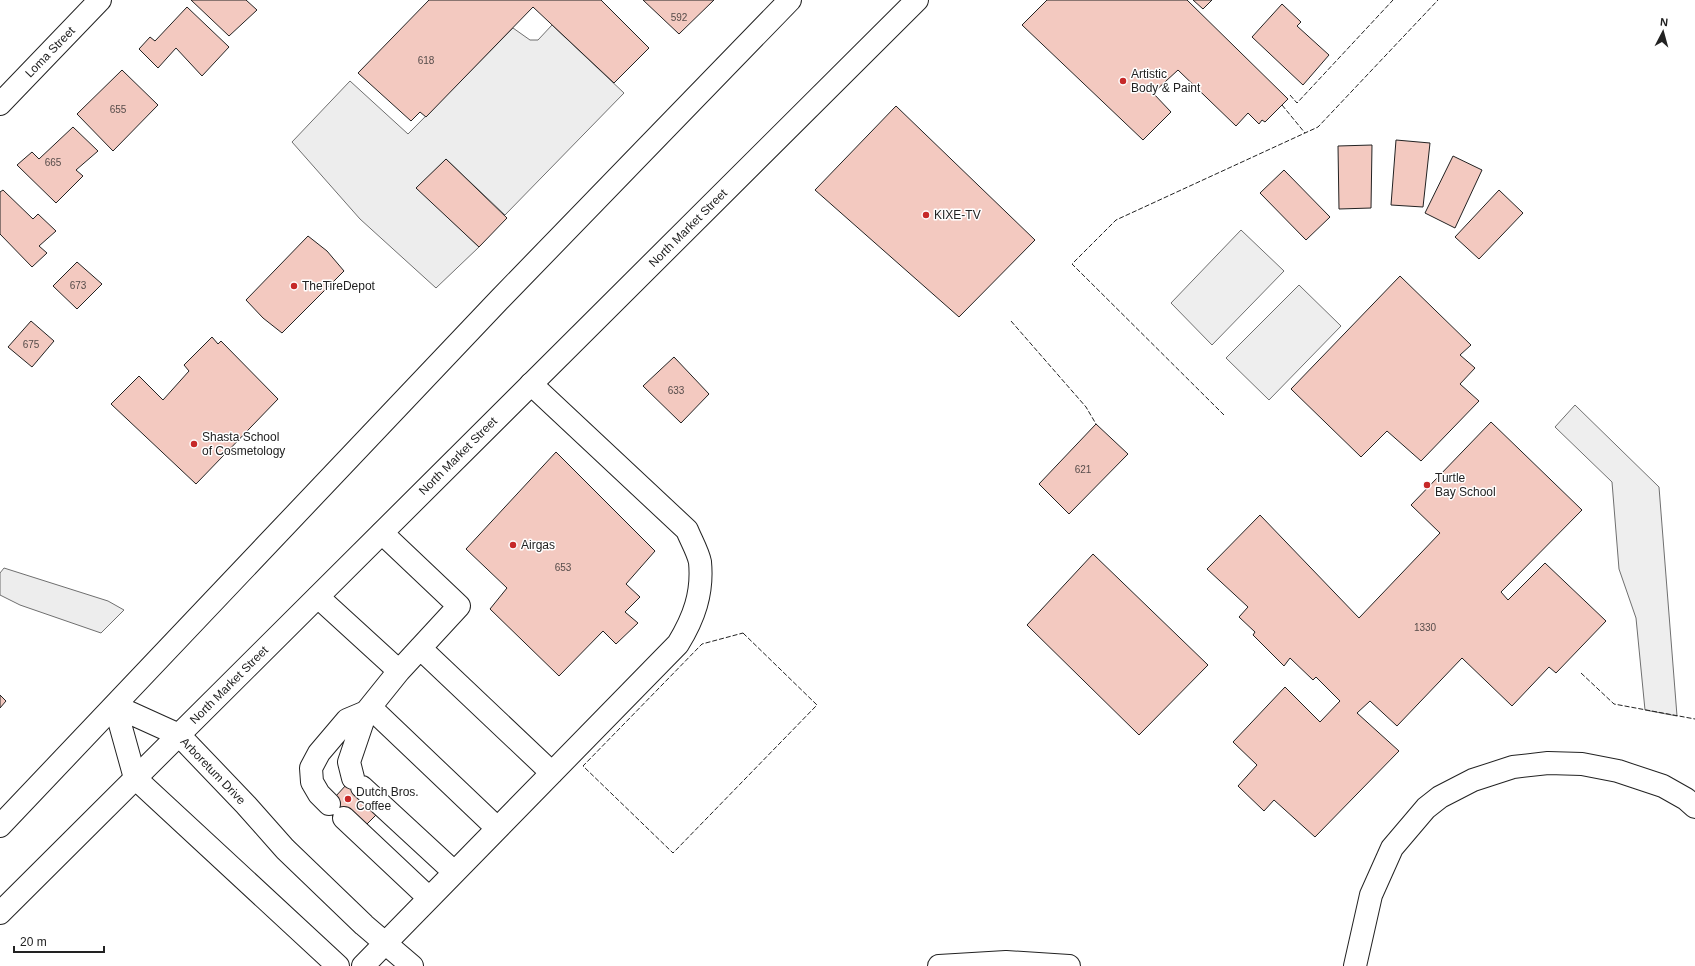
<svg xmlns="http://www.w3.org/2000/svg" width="1695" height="966" font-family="Helvetica,sans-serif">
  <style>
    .green { fill: #eee; stroke: #6f6f6f }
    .parking { fill: #ededed; stroke: #6f6f6f }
    .building { fill: #f3c9c0; stroke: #222 }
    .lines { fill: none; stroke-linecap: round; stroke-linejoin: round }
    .minor-casing { stroke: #222; stroke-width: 24 }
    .major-casing { stroke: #222; stroke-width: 24 }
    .minor { stroke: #fff; stroke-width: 22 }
    .major { stroke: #fff; stroke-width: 22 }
    .fence { stroke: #222; stroke-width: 1; stroke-dasharray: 5 2; stroke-linecap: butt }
    .poi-dot { fill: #c62828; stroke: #fff; stroke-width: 1.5 }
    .labels { text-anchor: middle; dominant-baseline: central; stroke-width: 3; stroke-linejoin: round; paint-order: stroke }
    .number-label { font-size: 10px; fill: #564c4a }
    .street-label { font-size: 12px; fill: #222; stroke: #fff }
    .poi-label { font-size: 12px; fill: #222; stroke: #fff; text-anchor: start }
  </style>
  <rect width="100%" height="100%" fill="#fff"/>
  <path class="green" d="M1241 230 1284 271 1212 345 1171 303Z
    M1299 285 1341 326 1269 400 1226 358Z
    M1575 405 1659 487 1677 716 1645 710 1636 618 1619 569 1612 482 1555 427Z"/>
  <path class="parking" d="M552 25 624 93 505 215 446 159 417 188 479 247 436 288 360 219 292 142 350 81 408 134 513 28 530 40H538Z
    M4 568 108 601 124 610 101 633 20 605 0 595V573Z"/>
  <path class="building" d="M191 0H246L257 10 229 36Z
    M429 0H601L649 48 614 83 533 7 426 117 420 112 411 121 358 73Z
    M643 0H714L679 34Z
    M1047 0H1187L1288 99 1265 122 1262 120 1259 124 1248 113 1236 126 1178 70 1153 93 1171 112 1143 140 1022 25Z
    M1193 0H1212L1203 9Z
    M1282 4 1301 22 1297 26 1329 55 1303 85 1252 37Z
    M187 7 229 47 202 76 176 48 158 68 139 49 150 37 155 41Z
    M122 70 158 105 113 151 77 114Z
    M896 106 1035 240 959 317 815 190Z
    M73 127 98 151 76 170 83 176 56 203 17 165 32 152 39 159Z
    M1396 140 1430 143 1423 207 1391 205Z
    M1372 145 1371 208 1339 209 1338 146Z
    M1453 156 1482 170 1455 228 1425 213Z
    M446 159 507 218 479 247 416 188Z
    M1284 170 1330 217 1306 240 1260 193Z
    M3 190 33 219 38 214 56 231 39 246 47 253 32 267 0 234V192Z
    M1499 190 1523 213 1479 259 1455 237Z
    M308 236 327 251 344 271 282 333 263 318 246 300Z
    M77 262 102 284 77 309 53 286Z
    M1400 276 1471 345 1460 355 1475 368 1460 384 1479 401 1421 461 1387 431 1361 457 1291 389Z
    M31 321 54 341 32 367 8 347Z
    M212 337 218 344 221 341 278 399 196 484 111 404 139 376 163 400 189 371 184 365Z
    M674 357 709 394 681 423 643 386Z
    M1491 422 1582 510 1501 592 1508 600 1545 563 1606 621 1556 673 1549 667 1512 706 1462 658 1397 726 1370 701 1357 713 1399 751 1315 837 1274 800 1264 811 1238 786 1257 765 1233 742 1285 687 1320 722 1340 701 1316 677 1313 680 1290 658 1284 666 1253 635 1255 632 1239 617 1248 607 1207 569 1260 515 1359 618 1440 533 1411 505Z
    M1096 424 1128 454 1069 514 1039 484Z
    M556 452 655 551 626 584 640 597 625 612 638 623 616 644 603 631 559 676 490 609 507 588 466 549Z
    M1093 554 1208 665 1139 735 1027 625Z
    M0 695 6 701 0 708Z
    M357 773 378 813 362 829 335 818 325 808Z"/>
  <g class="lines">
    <defs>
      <path id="minor" d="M0 104 100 0
        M318 597 399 671 459 606 382 533
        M420 648 552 773
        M115 706 179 735 246 805 285 849 364 925 412 966
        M115 706 135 778 338 966
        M371 708 497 828
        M353 778 349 762 366 712 399 671
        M362 787 454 872
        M329 804 319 794 312 782 311 768 319 753 347 720 366 712
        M344 818 429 898
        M363 966 678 644C694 618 703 593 700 562 698 552 691 540 687 530L531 384
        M939 966 1006 962 1069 966
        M1355 966 1371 895 1392 848 1426 808 1440 797 1473 780 1513 767 1548 763 1582 764 1618 771 1663 786 1686 799 1695 807"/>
      <path id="major" d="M0 826 499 300 790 0
        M0 913 917 0"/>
    </defs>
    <use href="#minor" class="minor-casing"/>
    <use href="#major" class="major-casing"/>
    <use href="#minor" class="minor"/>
    <use href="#major" class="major"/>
    <path class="fence" d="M1290 95 1297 103 1393 0
      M1282 105 1305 133
      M1011 321 1086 407 1096 424
      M1224 415 1072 264 1116 220 1318 127 1438 0
      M743 633 817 705 673 853 583 766 702 644Z
      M1581 673 1614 704 1695 719"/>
  </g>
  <g class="poi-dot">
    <circle cx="1123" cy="81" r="4"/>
    <circle cx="926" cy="215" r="4"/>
    <circle cx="294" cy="286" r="4"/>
    <circle cx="194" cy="444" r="4"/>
    <circle cx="1427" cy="485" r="4"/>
    <circle cx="513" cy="545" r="4"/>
    <circle cx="348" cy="799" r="4"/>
  </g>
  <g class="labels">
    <g class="number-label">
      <text x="679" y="17">592</text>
      <text x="426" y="60">618</text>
      <text x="118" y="109">655</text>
      <text x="53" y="162">665</text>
      <text x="78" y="285">673</text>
      <text x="31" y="344">675</text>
      <text x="676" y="390">633</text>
      <text x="1083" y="469">621</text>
      <text x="563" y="567">653</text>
      <text x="1425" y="627">1330</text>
    </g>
    <g class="street-label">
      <text transform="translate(50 52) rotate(-46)">Loma Street</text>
      <text transform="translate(688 228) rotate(-45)">North Market Street</text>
      <text transform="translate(458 456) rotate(-45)">North Market Street</text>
      <text transform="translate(229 685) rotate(-45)">North Market Street</text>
      <text transform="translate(213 771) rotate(46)">Arboretum Drive</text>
    </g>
    <g class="poi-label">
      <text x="1131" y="74">Artistic<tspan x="1131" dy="14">Body &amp; Paint</tspan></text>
      <text x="934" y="215">KIXE-TV</text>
      <text x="302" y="286">TheTireDepot</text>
      <text x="202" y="437">Shasta School<tspan x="202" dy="14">of Cosmetology</tspan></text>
      <text x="1435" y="478">Turtle<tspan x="1435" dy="14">Bay School</tspan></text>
      <text x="521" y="545">Airgas</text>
      <text x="356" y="792">Dutch Bros.<tspan x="356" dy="14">Coffee</tspan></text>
    </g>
  </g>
  <g transform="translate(1663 32) rotate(6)" stroke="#ffffff" stroke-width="3" paint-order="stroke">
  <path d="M0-3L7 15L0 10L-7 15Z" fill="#222222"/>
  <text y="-6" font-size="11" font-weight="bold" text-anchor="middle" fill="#222222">N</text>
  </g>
  <path d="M14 946v6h90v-6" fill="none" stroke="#222222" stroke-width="2"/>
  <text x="20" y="946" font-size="12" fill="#222222" stroke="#ffffff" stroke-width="3" paint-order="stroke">20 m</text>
</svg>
